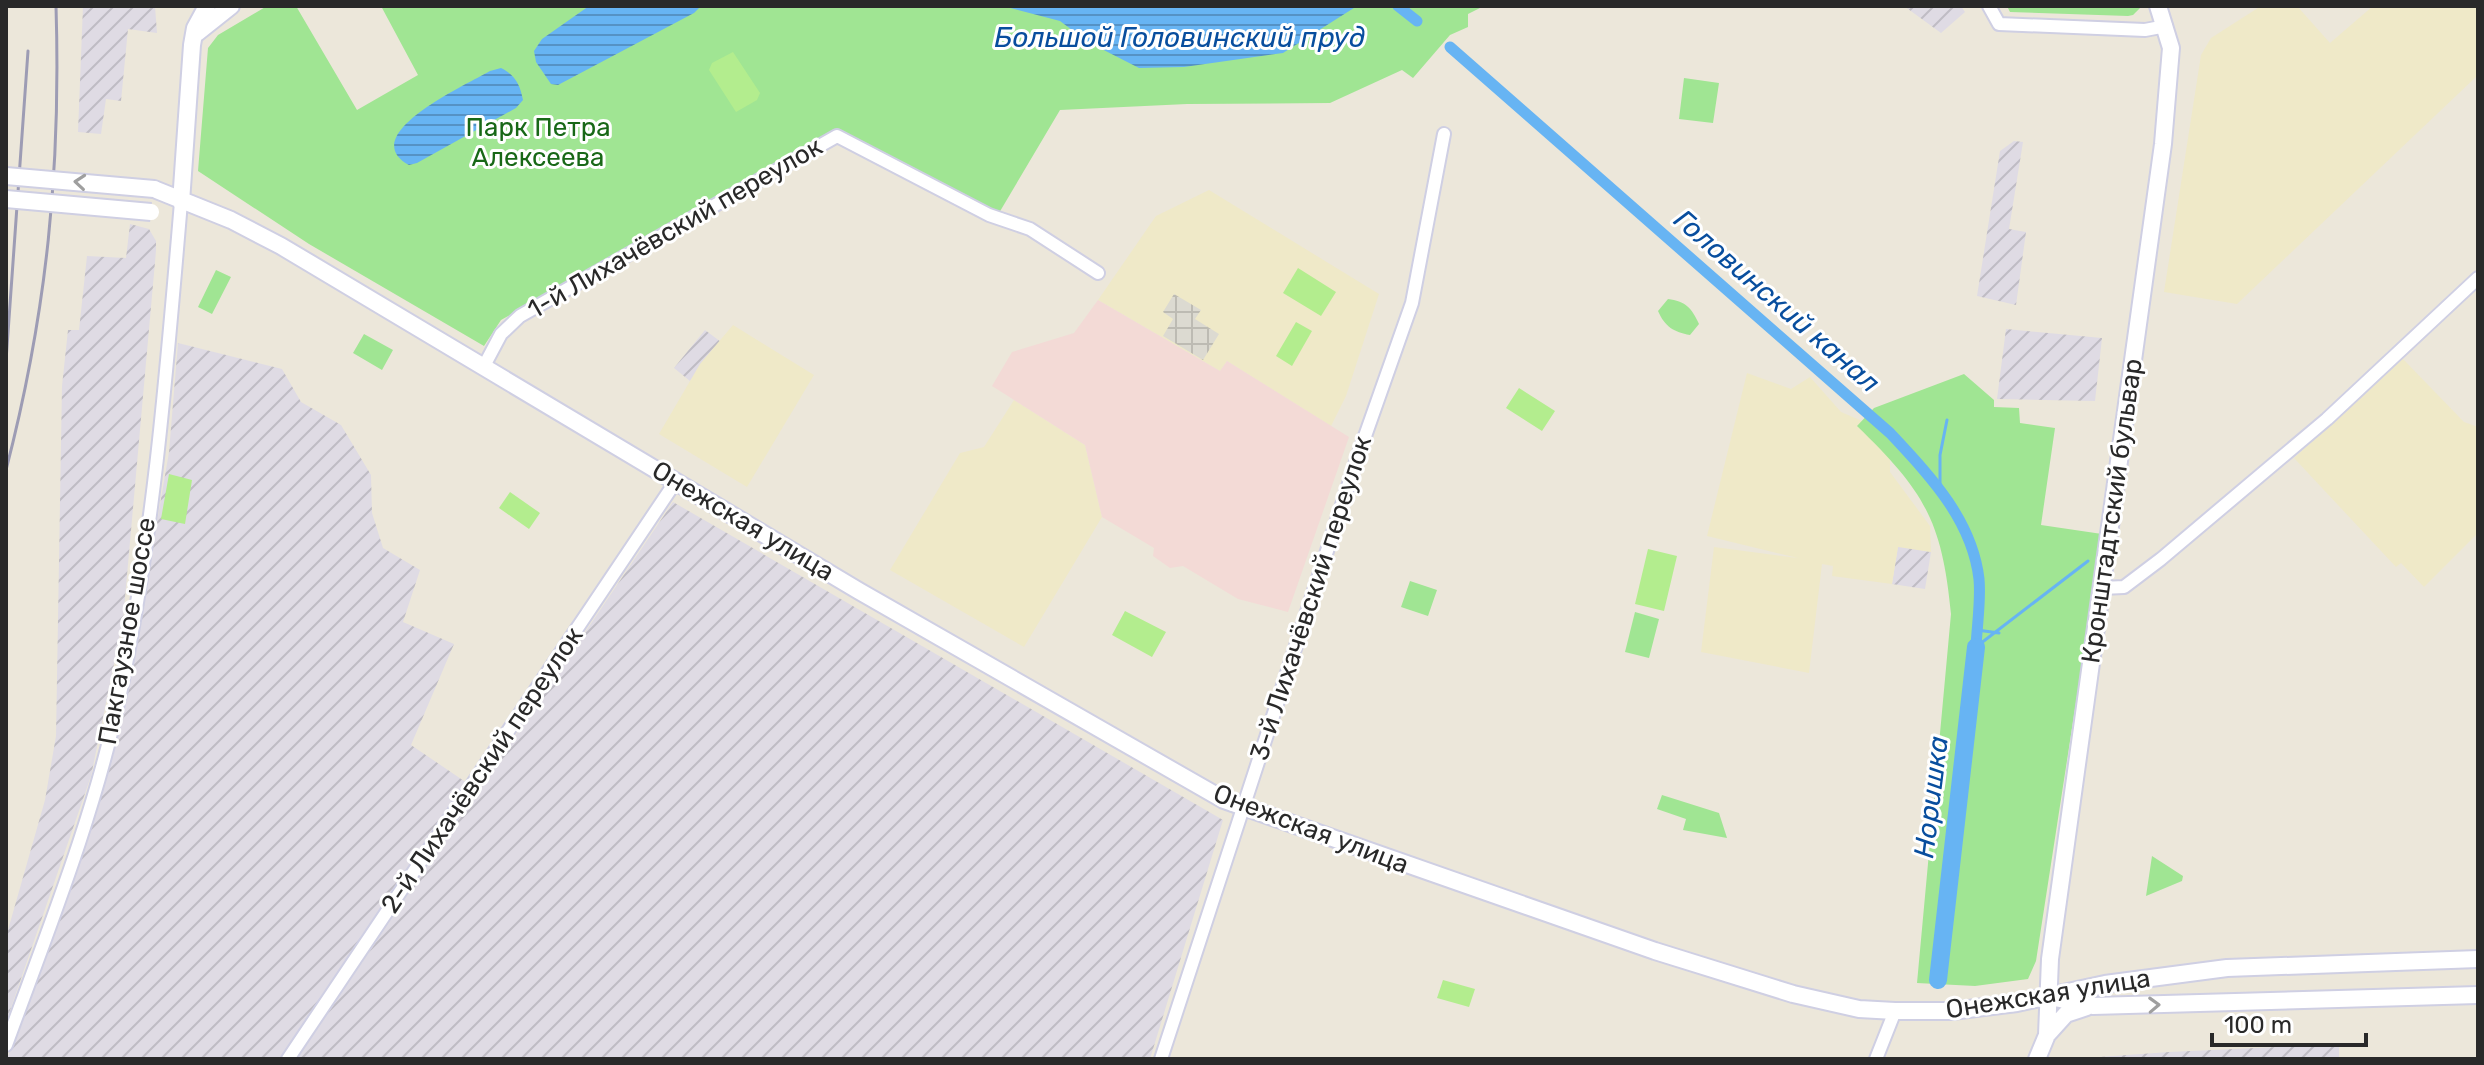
<svg xmlns="http://www.w3.org/2000/svg" width="2484" height="1065" font-family="Rubik,sans-serif">
  <style>
    .industrial { fill: url(#industrial-furrows) }
    .education { fill: #efe9c8 }
    .medical { fill: #f3dad6 }
    .park { fill: #a0e593 }
    .pitch { fill: #b3ed8e }
    .plaza { fill: url(#plaza-grid) }
    .water { fill: url(#water-rules) }
    .lines { fill: none; stroke-linecap: round; stroke-linejoin: round }
    .stream { stroke: #67b4f3; stroke-width: 3 }
    .canal { stroke: #67b4f3; stroke-width: 11 }
    .river { stroke: #67b4f3; stroke-width: 18 }
    .street-casing { stroke: #cfcfe3; stroke-width: 16 }
    .secondary-casing { stroke: #cfcfe3; stroke-width: 20 }
    .street { stroke: #fff; stroke-width: 12 }
    .secondary { stroke: #fff; stroke-width: 16 }
    .rail { stroke: #9d9cb4; stroke-width: 3 }
    .secondary-bridge-casing { stroke: #cfcfe3; stroke-width: 20; stroke-linecap: butt }
    .secondary-bridge { stroke: #fff; stroke-width: 16 }
    .oneway { stroke: #9f9f9f }
    .labels { text-anchor: middle; dominant-baseline: central; stroke-width: 6; stroke-linejoin: round; paint-order: stroke }
    .park-label { font-size: 26px; fill: #186817; stroke: #fff }
    .street-label { font-size: 26px; fill: #292929; stroke: #fff }
    .water-label { font-size: 28px; font-style: italic; fill: #084e9e; stroke: #fff }
  </style>
  <defs>
    <pattern id="industrial-furrows" width="10" height="10" patternUnits="userSpaceOnUse" patternTransform="scale(2)"><rect width="10" height="10" fill="#dfdbe4"/><path d="M-1 1l2-2M0 10L10 0M9 11l2-2" fill="none" stroke="#bfbcc4"/></pattern>
    <pattern id="plaza-grid" width="8" height="8" patternUnits="userSpaceOnUse" patternTransform="scale(2)"><rect width="8" height="8" fill="#dcdad1"/><path d="M0 4h8M4 0v8" fill="none" stroke="#bdbbb3"/></pattern>
    <pattern id="water-rules" width="6" height="5" patternUnits="userSpaceOnUse" patternTransform="scale(2)"><rect width="6" height="5" fill="#67b4f3"/><path d="M0 2.5h6" fill="none" stroke="#5592c5"/></pattern>
  </defs>
  <rect width="100%" height="100%" fill="#ece7da"/>
  <path class="industrial" d="M83 6H155L157 33 128 29 121 101 106 99 101 134 78 132Z
    M1904 6H1961L1965 12 1941 33Z
    M2014 141 2023 142 2009 229 2026 232 2016 305 1977 296 2000 151Z
    M130 224 149 229 156 241V251L123 620 91 776 6 1022V937L45 800 56 736 62 386 68 330H79L87 256 126 258Z
    M2006 329 2102 338 2095 401 1997 399Z
    M705 330 721 342 690 381 674 368Z
    M178 343 282 369 301 402 341 425 371 475 372 513 383 548 420 570 403 622 454 644 411 745 467 783 280 1059H7L102 783 127 698 169 452Z
    M673 502 1223 820 1150 1059H297Z
    M1898 546 1931 552 1925 589 1892 584Z
    M2339 1044V1059H2071L2169 1052Z"/>
  <path class="education" d="M2261 6H2297L2330 43 2373 6H2478V75L2237 304 2164 292 2201 55 2211 38Z
    M1209 190 1379 294 1346 396 1331 426 1227 361 1220 371 1098 300 1156 216Z
    M733 325 814 375 747 487 659 434 700 364Z
    M2402 358 2464 422 2478 427V533L2424 587 2401 563 2396 567 2294 458Z
    M1747 373 1791 389 1810 377 1841 412 1890 433V472L1930 526 1931 552 1898 547 1892 584 1832 576 1833 566 1822 564 1809 673 1701 652 1714 547 1798 558 1707 536Z
    M1014 400 1085 445 1102 517 1024 647 890 570 960 453 984 447Z"/>
  <path class="medical" d="M1098 300 1220 371 1227 361 1349 437 1288 612 1238 599 1183 566 1170 568 1153 556 1154 548 1102 517 1085 445 992 386 1012 352 1074 333Z"/>
  <path class="park" d="M267 6H296L357 110 418 75 381 6H1484L1468 14V27L1450 35 1413 78 1402 70 1330 103 1187 104 1060 110 999 213 839 129 501 320 484 346 309 244 198 171 208 48 218 35Z
    M2007 6H2142L2133 15 2128 16 2010 12Z
    M1684 78 1719 83 1713 123 1679 119Z
    M216 270 231 277 212 314 198 307Z
    M1668 299C1685 301 1692 308 1699 324L1690 335C1674 332 1665 327 1658 311Z
    M364 334 393 350 382 370 353 353Z
    M1964 374 1994 400V407L2019 408 2020 423 2055 428 2041 525 2102 534 2036 961 2028 979 1975 986 1917 983 1951 614C1942 520 1924 491 1857 426L1874 408Z
    M1410 581 1437 590 1428 616 1401 607Z
    M1635 612 1659 619 1649 658 1625 652Z
    M1662 795 1719 813 1727 838 1683 830 1686 819 1657 809Z
    M2152 856 2183 876 2182 881 2146 896Z"/>
  <path class="pitch" d="M733 52 760 93 757 100 736 112 709 70 712 63Z
    M1298 268 1336 292 1321 316 1283 293Z
    M1296 322 1312 331 1292 366 1276 356Z
    M1519 388 1555 411 1542 431 1506 408Z
    M169 474 192 480 185 524 161 519Z
    M510 492 540 513 529 529 499 508Z
    M1648 549 1677 556 1664 611 1635 604Z
    M1125 611 1166 632 1152 657 1112 635Z
    M1443 980 1475 989 1469 1007 1437 998Z"/>
  <path class="plaza" d="M1174 294 1201 310 1195 319 1219 334 1203 360 1163 336 1173 319 1163 312Z"/>
  <path class="water" d="M589 6H701L694 13 558 85 551 84 536 62 534 51 542 39Z
    M1003 6H1357L1283 53 1184 67 1139 68 1088 42 1060 21Z
    M501 68C515 75 520 84 523 100L516 108 417 163 409 165C354 135 468 84 490 71Z"/>
  <g class="lines">
    <path class="stream" d="M1940 487V455L1947 420
      M1977 630 1999 633
      M1976 647 2088 561"/>
    <path class="canal" d="M1398 6 1417 21
      M1450 47 1890 433C1929 475 1972 519 1979 579 1981 601 1977 625 1976 647"/>
    <path class="river" d="M1938 980 1976 647"/>
    <defs>
      <path id="street" d="M1989 6 1999 24 2145 30 2166 26
        M484 366 501 334 520 316 837 136 989 215 1030 229 1098 273
        M2102 588 2124 587 2161 559 2327 419 2478 278
        M6 1045C48 930 95 814 120 694 154 532 167 367 181 202
        M288 1059 676 481
        M1161 1059 1358 456 1412 303 1444 134
        M1876 1059 1895 1011"/>
      <path id="secondary" d="M197 33 231 6
        M154 189 231 220 281 246 859 591 1224 800 1655 951 1793 994 1859 1009 1895 1011H1952L2017 1003 2105 984 2227 968 2478 959
        M181 202 192 45 195 28 207 6
        M2055 998 2093 1006 2478 995
        M2047 1035 2066 1014 2087 1007
        M2037 1059 2047 1035 2050 959 2163 144 2171 48 2158 6"/>
    </defs>
    <use href="#street" class="street-casing"/>
    <use href="#secondary" class="secondary-casing"/>
    <use href="#street" class="street"/>
    <use href="#secondary" class="secondary"/>
    <path class="rail" d="M6 361 28 51
      M6 470C47 312 61 169 56 6"/>
    <defs>
      <path id="secondary-bridge" d="M6 176 154 189
        M6 199 151 212"/>
    </defs>
    <use href="#secondary-bridge" class="secondary-bridge-casing"/>
    <use href="#secondary-bridge" class="secondary-bridge"/>
  </g>
  <defs><path id="oneway-chevron" d="M-2-3.5L2.5 0L-2 3.5" fill="none" stroke-width="1.6" stroke-linecap="round" stroke-linejoin="round" transform="scale(2)"/></defs>
  <g class="oneway">
    <use href="#oneway-chevron" transform="translate(80 182) rotate(-175)"/>
    <use href="#oneway-chevron" transform="translate(2154 1005) rotate(-2)"/>
  </g>
  <g class="labels">
    <g class="park-label">
      <text x="538" y="127">Парк Петра<tspan x="538" dy="30">Алексеева</tspan></text>
    </g>
    <g class="street-label">
      <text transform="translate(675 228) rotate(-30)">1-й Лихачёвский переулок</text>
      <text transform="translate(2112 511) rotate(-82)">Кронштадтский бульвар</text>
      <text transform="translate(743 521) rotate(31)">Онежская улица</text>
      <text transform="translate(1311 598) rotate(-72)">3-й Лихачёвский переулок</text>
      <text transform="translate(127 631) rotate(-80)">Пакгаузное шоссе</text>
      <text transform="translate(482 770) rotate(-56)">2-й Лихачёвский переулок</text>
      <text transform="translate(1311 829) rotate(21)">Онежская улица</text>
      <text transform="translate(2048 994) rotate(-9)">Онежская улица</text>
    </g>
    <g class="water-label">
      <text x="1180" y="37">Большой Головинский пруд</text>
      <text transform="translate(1777 301) rotate(41)">Головинский канал</text>
      <text transform="translate(1931 797) rotate(-83)">Норишка</text>
    </g>
  </g>
  <rect width="2484" height="1065" fill="none" stroke="#292929" stroke-width="16"/>
  <path d="M2212 1033v12h154v-12" fill="none" stroke="#292929" stroke-width="4"/>
  <text x="2224" y="1033" font-size="24" fill="#292929" stroke="#ffffff" stroke-width="6" paint-order="stroke">100 m</text>
</svg>
